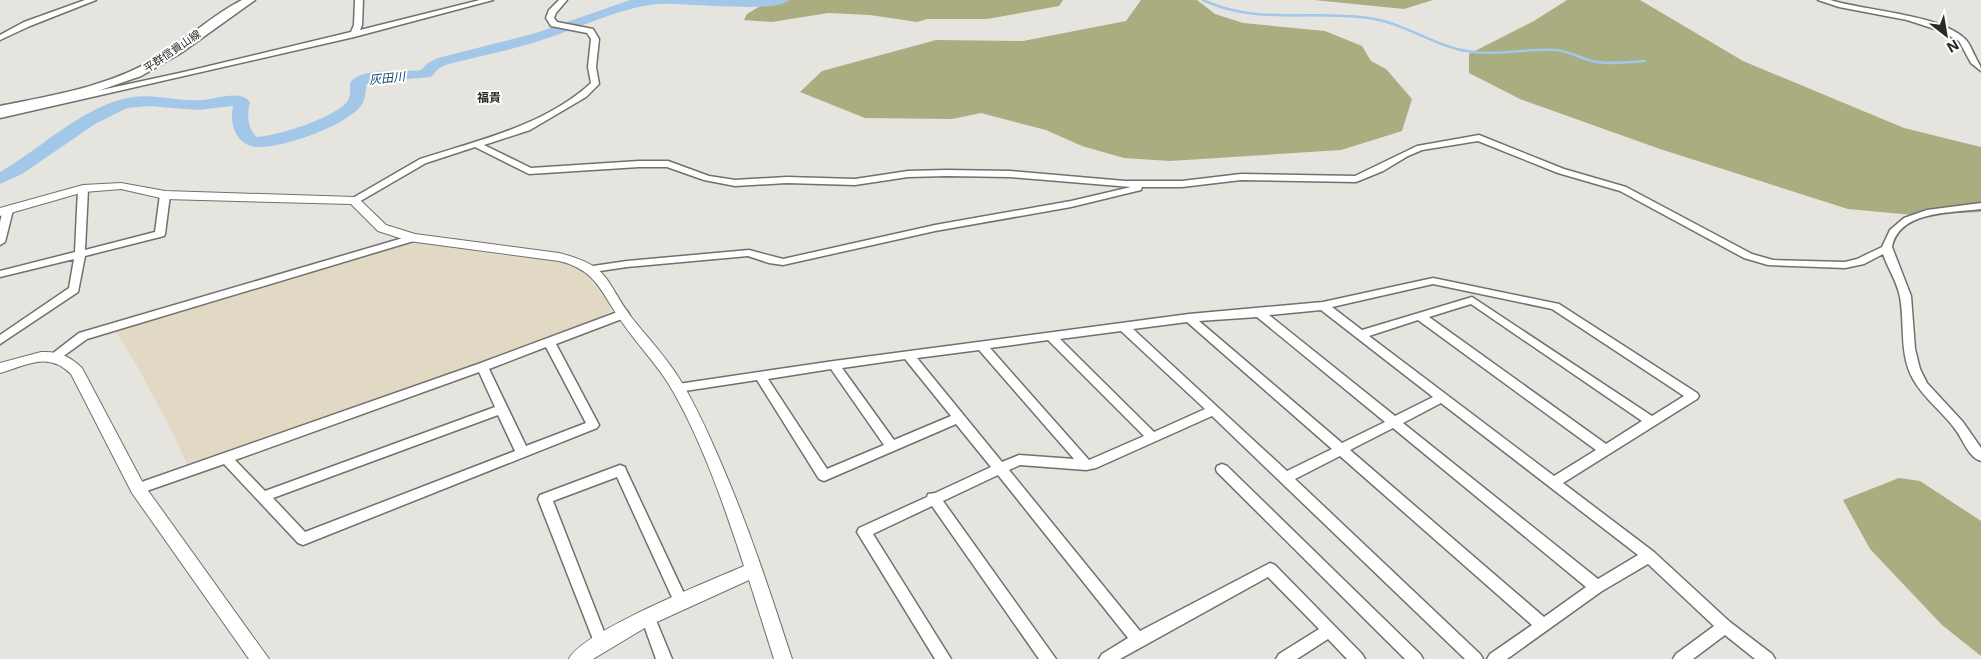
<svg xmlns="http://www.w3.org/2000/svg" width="1981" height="659" font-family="Inter,'Noto Sans JP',sans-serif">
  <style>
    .education { fill: #e2d9c4 }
    .forest { fill: #aaad7f }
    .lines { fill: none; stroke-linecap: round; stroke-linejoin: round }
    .stream { stroke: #a2c7e9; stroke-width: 2.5 }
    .river { fill: #a2c7e9; fill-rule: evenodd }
    .minor-casing { stroke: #71706c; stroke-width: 3 }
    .tertiary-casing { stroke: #71706c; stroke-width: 2 }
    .secondary-casing { stroke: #71706c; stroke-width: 3 }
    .minor { fill: #fff; fill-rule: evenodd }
    .tertiary { fill: #fff; fill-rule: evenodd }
    .secondary { fill: #fff; fill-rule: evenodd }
    .labels { text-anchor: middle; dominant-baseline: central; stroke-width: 4; stroke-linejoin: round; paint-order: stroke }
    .far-street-label { font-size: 11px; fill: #2a2928; stroke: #fff }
    .far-water-label { font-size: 12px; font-style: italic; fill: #0e4672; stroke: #fff }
    .far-neighbourhood-label { font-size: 12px; font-weight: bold; fill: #2a2928; stroke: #fff }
  </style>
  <rect width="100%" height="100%" fill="#e5e4df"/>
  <path class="education" d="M406 242 439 244 492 254 577 263 610 304V312L598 319 316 422 187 464 168 424 137 366 114 329Z"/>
  <path class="forest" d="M770 0H1063L1059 6 987 19H927L917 22 870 15 828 13 772 22 744 20 747 14Z
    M1141 0H1197L1215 14 1243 23 1325 31 1362 46 1371 61 1386 69 1412 99 1402 131 1341 150 1170 161 1124 158 1082 146 1046 130 981 113 952 119 865 118 800 92 822 71 936 40 1023 41 1126 21Z
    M1314 0H1433L1404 9Z
    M1567 0H1640L1743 61 1904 128 1981 147V212L1913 215 1848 209 1660 149 1520 99 1469 73V54L1534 21Z
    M1899 478 1920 481 1981 521V656L1942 625 1870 549 1843 500Z"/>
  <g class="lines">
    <path class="stream" d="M1203 0C1256 25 1312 10 1368 18 1401 22 1426 41 1457 49 1491 58 1522 48 1556 50 1569 51 1580 58 1592 61 1609 65 1628 62 1645 61"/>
    <path class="river" d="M630 0H789C778 14 679 2 657 4 620 8 584 26 548 38 516 49 481 56 448 64L438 69 431 77 372 82 366 85C366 93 365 101 360 107 344 126 281 149 256 147 236 145 229 123 233 106L198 110 149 106 127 108 95 124 22 174 0 184V172C42 148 85 104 133 97 157 94 179 102 202 100 215 99 241 89 250 102 247 113 247 129 257 137 277 136 334 118 347 102 351 97 350 89 350 83 362 66 403 73 421 70L428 63 438 58 536 33Z"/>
    <defs>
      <path id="minor" d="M85 0H96L30 26 0 40V35L24 22Z
        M355 0H363L362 25 360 30 480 0H493L354 37 0 118V112L184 72 351 32 354 25Z
        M559 0H567L556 13 554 18 557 22 593 29 599 39 596 67 599 84 586 97 530 130 484 145 531 168 639 161H668L709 176 735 180 787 177 855 179 908 171 947 170 1010 171 1125 181H1182L1241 174 1355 176 1417 146 1479 135 1564 169 1626 187 1752 254 1773 260 1845 262 1857 259 1882 247 1890 230 1904 218 1927 210 1981 203V209C1953 213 1899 210 1892 247L1911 296 1915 349 1920 369 1927 383 1963 422 1981 448V461C1968 457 1963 439 1955 429 1942 411 1924 399 1913 379 1899 354 1905 324 1900 297 1897 281 1888 269 1883 254L1864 264 1845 268 1768 265 1744 258 1620 191 1558 173 1478 141 1422 150 1408 156 1383 171 1356 182 1241 180 1182 187H1142L1141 190 1071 207 935 231 783 265 769 263 748 256 627 267 593 272 588 269 593 266 627 261 749 250 783 259 935 225 1071 201 1131 187 1010 177 947 176 908 177 855 185 787 183 735 186 704 180 667 167H639L529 174 475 147 426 163 357 203H351L349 201 351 199 420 159C479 140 544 126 591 83L588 67 591 39 587 33 551 26 546 18 549 10Z
        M1818 0H1830C1865 11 1938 14 1964 38 1970 43 1972 51 1976 58 1978 63 1981 65 1981 71L1971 63 1959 41 1938 30 1907 20 1839 7Z
        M83 186 88 189 85 250 155 232 160 195 165 192 170 195 165 234 164 236 85 256 78 292 0 344V335L69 288 74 259 0 277V271L75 252 78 189Z
        M8 207 13 210 5 242 0 245V222L3 210Z
        M413 235 417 236 418 238 417 240 87 339 58 360H50L48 357 79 333Z
        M1433 278 1559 304 1697 393 1699 396 1697 399 1563 483 1654 552 1730 622 1772 654 1775 659H1755L1725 635 1693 659H1673L1676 654 1714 626 1648 564 1602 591 1507 659H1487L1490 654 1532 625 1340 456 1295 479 1480 654 1483 659H1465L1212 416 1096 468 1086 470 1020 465 1009 470 1140 631 1270 563 1275 565 1362 654 1365 659H1347L1328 639 1297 659H1276L1279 654 1319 629 1268 577 1120 659H1099L1102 654 1128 638 998 475 943 501 1056 659H1039L932 506 873 534 951 659H935L857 532 859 528 927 497 928 494 935 493 991 467 956 424 824 481 819 479 757 380 678 392 674 391 672 388 674 385 678 384 834 361 1189 314 1323 302ZM1433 284 1552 309 1684 396 1652 416 1472 297 1362 330 1332 307ZM1471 304 1642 421 1606 444 1429 317ZM1321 310 1433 397 1395 416 1269 315ZM1257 317 1385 422 1342 443 1199 321ZM1418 320 1596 450 1554 476 1369 336ZM1187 322 1332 449 1287 471 1133 329ZM1121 331 1205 409 1154 432 1060 339ZM1048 340 1144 436 1089 460 990 348ZM979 350 1074 459 1019 455 1002 462 917 358ZM905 359 951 416 894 440 842 368ZM831 369 884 445 827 469 768 379ZM1441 403 1638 555 1598 579 1403 423ZM1393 428 1586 587 1544 617 1350 450Z
        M623 310 627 311 629 314 627 317 556 344 599 425 597 428 308 543 303 545 298 543 224 464 138 494 133 493 131 489 133 485 478 364ZM546 347 586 423 526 446 489 369ZM479 372 495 407 265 491 235 460ZM498 415 515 451 305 532 273 498Z
        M1222 464 1227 466 1420 654 1423 659H1405L1217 472 1216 469 1217 466Z
        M620 465 625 467 626 470 688 602 686 606 681 608 676 606 617 477 553 501 608 642 606 647 601 649 596 647 594 642 538 499 540 495Z
        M648 611 653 613 672 659H656L641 617 643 613Z"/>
      <path id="tertiary" d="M121 183 165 191 354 197 358 198 386 225 415 234 559 253C611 266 604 280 632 318 648 338 665 356 679 378 697 407 711 439 724 470 751 533 771 595 792 659H774L749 580 648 626 593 659H569C581 632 712 580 744 566 725 508 700 435 668 383 654 361 636 343 622 322 601 293 597 270 559 261L409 241 378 231 351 204 165 199 121 189 84 192 0 216V208L83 185Z
        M41 352C58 351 70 356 82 368L144 485 269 659H249L132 493 71 374C48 351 27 365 0 373V363Z"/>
      <path id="secondary" d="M242 0H255L181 53 141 76 92 93 0 114V106C55 95 111 86 160 56 188 39 212 15 242 0Z"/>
    </defs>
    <use href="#minor" class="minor-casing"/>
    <use href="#tertiary" class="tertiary-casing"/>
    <use href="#secondary" class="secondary-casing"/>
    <use href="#minor" class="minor"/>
    <use href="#tertiary" class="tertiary"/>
    <use href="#secondary" class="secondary"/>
  </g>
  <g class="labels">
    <g class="far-street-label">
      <text transform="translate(172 51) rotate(-34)">平群信貴山線</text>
    </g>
    <g class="far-water-label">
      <text transform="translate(387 78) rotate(-6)">灰田川</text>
    </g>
    <g class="far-neighbourhood-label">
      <text x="489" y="97">福貴</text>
    </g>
  </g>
  <g transform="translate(1946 35) rotate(149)" stroke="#ffffff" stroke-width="4" paint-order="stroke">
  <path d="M0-4L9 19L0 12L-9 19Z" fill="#2a2928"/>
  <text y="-8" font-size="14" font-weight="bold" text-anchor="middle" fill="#2a2928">N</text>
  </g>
</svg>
